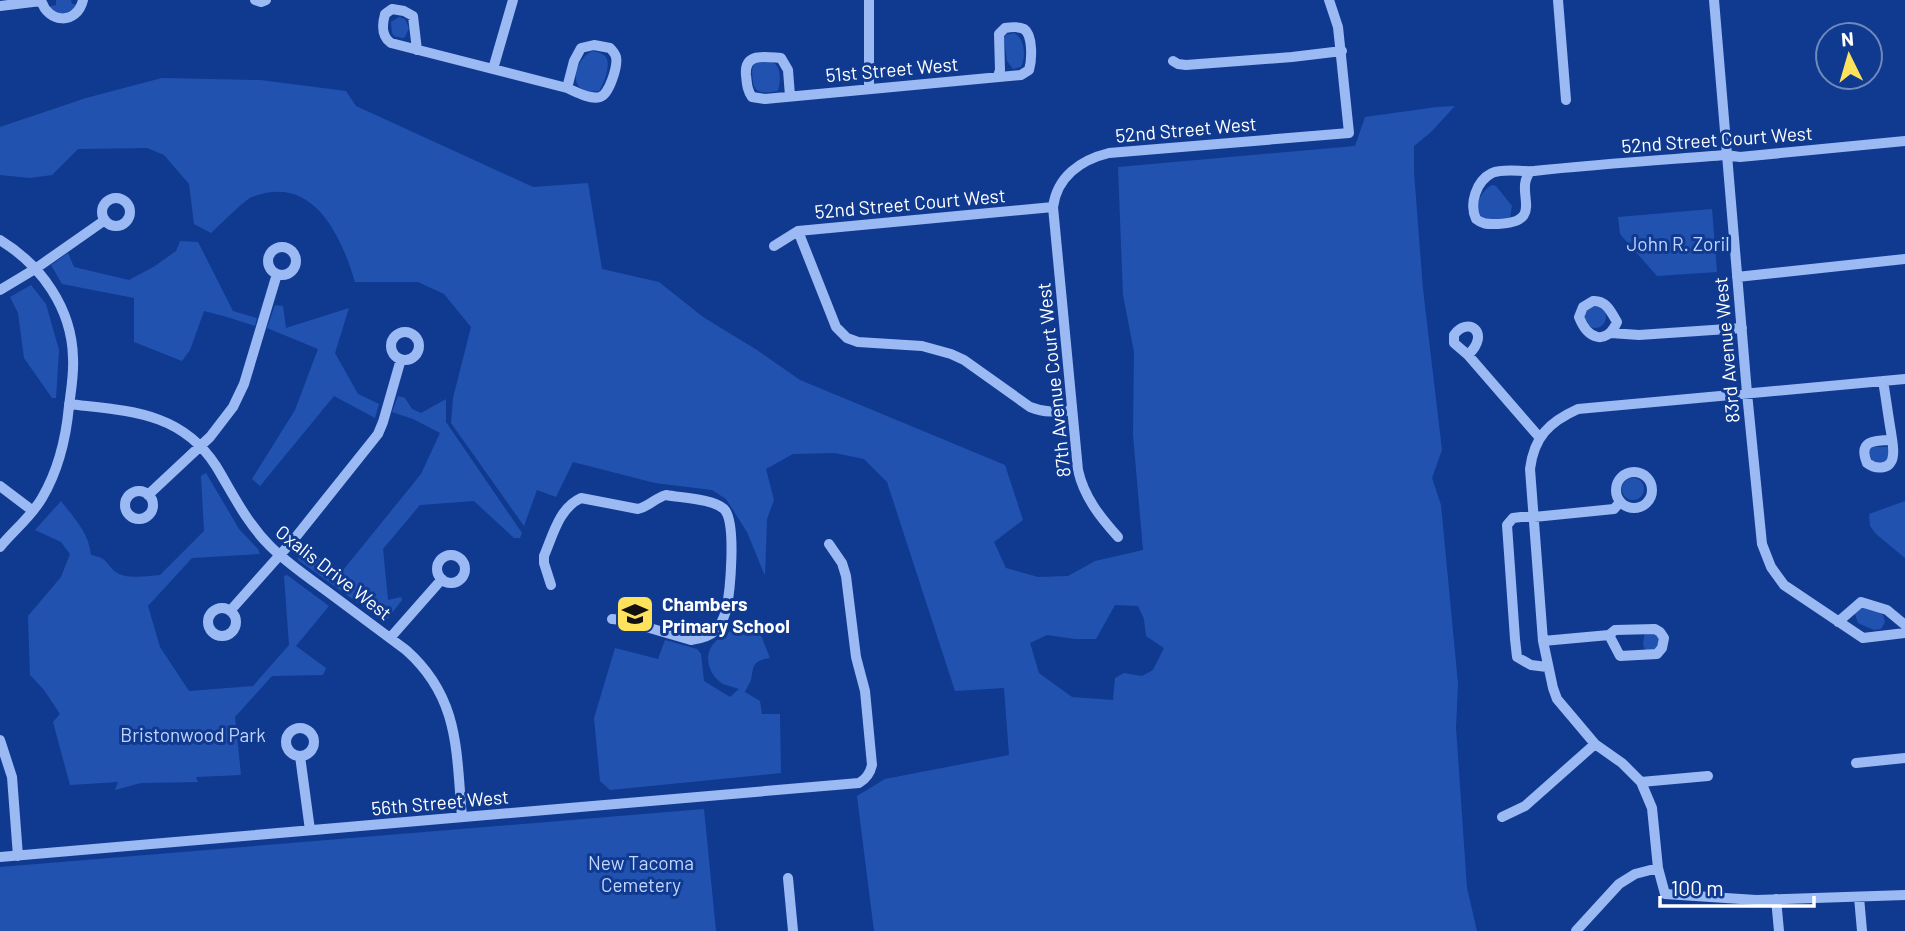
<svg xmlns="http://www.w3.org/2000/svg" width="1905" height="931" font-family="Barlow,sans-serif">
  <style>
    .green { fill: #2252b0; fill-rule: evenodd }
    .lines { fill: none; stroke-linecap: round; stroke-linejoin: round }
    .minor { stroke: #9bb9f3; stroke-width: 10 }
    .labels { text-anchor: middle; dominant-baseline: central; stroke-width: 6; stroke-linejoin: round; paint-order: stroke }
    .street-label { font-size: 19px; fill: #fff; stroke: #103a90 }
    .park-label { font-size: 19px; fill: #c2d6fd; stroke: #103a90 }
    .poi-label { font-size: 19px; font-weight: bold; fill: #fff; stroke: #103a90; text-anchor: start }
  </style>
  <rect width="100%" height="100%" fill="#103a90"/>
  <path class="green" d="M56 0H71L72 4 78 5 77 7 62 15 47 7 56 5Z
    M399 17 405 19 409 28 405 37 402 38 394 36 392 33 391 22Z
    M1014 33C1025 38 1026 57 1021 67L1013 69 1007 61 1004 38 1006 35Z
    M593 51C597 52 602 53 605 56 612 63 604 84 599 91 595 91 591 92 587 91 566 86 579 55 593 51Z
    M755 62C761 62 769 61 774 63 782 68 780 84 778 91 766 93 754 95 753 81 752 73 751 69 755 62Z
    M162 78 260 80 346 91 356 106 533 187 588 183 602 269 659 282 703 317 757 350 800 380 1005 465 1023 520 994 542 1006 568 1038 577 1068 576 1095 561 1143 550 1133 435 1134 352 1123 295 1118 167 1355 146 1365 117 1437 107 1455 106 1431 132 1414 146V172L1423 289 1442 450 1432 478 1441 505 1458 684 1456 728 1467 888 1477 931H874L857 796 885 779 1009 755 1004 688 955 691 887 482 864 459 835 453 793 454 766 469 774 500 767 519 765 576 747 532 726 499 712 490 655 483 573 462 556 497 537 490 524 526 451 423 453 398 471 327 444 294 418 282H355C341 235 313 173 252 197 244 200 219 226 211 233L194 224 189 184 164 155 147 148 78 149 52 175 30 178 0 175V127L86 98ZM1115 605 1138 606 1144 619 1146 636 1164 648 1153 670 1142 676 1124 673 1115 678 1113 700 1072 697 1039 673 1030 643 1047 635 1075 639H1096Z
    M1492 185 1496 186 1512 206 1510 218C1504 219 1489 222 1482 218 1469 210 1483 189 1492 185Z
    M1712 209 1717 272 1657 276 1620 234 1618 217Z
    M180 241 198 242 233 311 257 318 255 326 227 317 204 311 190 350 182 361 134 342V298L62 284 51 265 68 253 74 267 129 280 155 266 176 251Z
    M31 285 46 304 59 350 56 398H52L24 358 18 313 10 297Z
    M275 305 283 306 286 328 349 308 335 353 358 394 379 404 375 418 334 396 260 486 252 479 295 410 318 349 267 328Z
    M1584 317a11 11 0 1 1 22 0a11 11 0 1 1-22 0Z
    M398 396 405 398 412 409 421 413 446 399V422L522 533 520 538H514L474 501 420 505 383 549 388 600 401 597 402 600 386 621H383L298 560 297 553 302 544 340 574 421 474 440 433 413 419 392 412Z
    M1873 447H1888L1891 450 1885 463 1872 462 1868 449Z
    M206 473 239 529 258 549 260 554 192 558 148 606 160 647 189 691 253 686 289 645 284 576 287 575 329 606 296 646 326 668 323 675 272 676 235 717 241 775 196 777 198 782 141 783 115 790 118 782 70 785 53 722 60 714 44 690 30 675 28 616 61 577 70 554 61 542 35 530 61 501C74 518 89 533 91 555 110 558 106 567 119 574 130 579 149 576 160 575L204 531 201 476Z
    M1622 489a11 11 0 1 1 22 0a11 11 0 1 1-22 0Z
    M1905 501V558L1876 534 1870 526 1869 514Z
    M1864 605 1883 615 1885 622 1881 629 1874 630 1858 623 1855 614Z
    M750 623 753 626 756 623 770 658C752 661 754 665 751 680 750 682 746 690 745 692L760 701 762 714H780L781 773 610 790 600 781 594 718 615 648 658 659 665 640 697 649 701 654 704 681 730 697 739 689C734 687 728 686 723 684 708 675 702 654 716 641 725 632 738 628 750 623Z
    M1645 631 1659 636 1658 649 1646 653 1643 644Z
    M704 809 716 931H0V867Z"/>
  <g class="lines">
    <path class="minor" d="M41 0C48 24 77 25 83 0
      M255 0 261 2 266 0
      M869 0V88
      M1558 0 1566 100
      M1714 0 1747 393 1762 544 1771 567 1784 585 1863 638 1905 633
      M0 6 41 1
      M417 50 413 16 404 11 392 9 385 14C382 25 381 36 391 43L567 88C576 92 590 100 600 97 609 95 618 66 616 57 615 53 613 51 610 48L594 45 581 48 574 61 567 88
      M1173 61 1178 64 1186 65 1292 57 1342 51
      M493 69 513 0
      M790 96 788 70 781 58C765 57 744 52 746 75 747 84 747 90 752 97L765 99 1021 75 1029 70C1032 60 1033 35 1024 29 1018 26 1011 27 1005 28L999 34 1000 70 998 76
      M1531 171C1512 191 1548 222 1498 224 1489 224 1483 225 1476 219 1469 204 1476 181 1492 173 1504 168 1521 172 1534 171 1598 164 1662 160 1726 155L1740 157 1905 141
      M102 212a14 14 0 1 1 28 0a14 14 0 1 1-28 0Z
      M798 231 836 327 847 338 858 342 922 346 951 354 964 360 1030 407C1045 413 1056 412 1072 410
      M0 240C41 265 72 308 73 358 74 374 71 390 69 406 66 439 59 469 42 498 31 517 14 530 0 547
      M774 246 798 231 1053 207
      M268 261a14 14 0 1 1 28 0a14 14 0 1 1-28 0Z
      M1737 277 1905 259
      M0 290 35 269 105 220
      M1593 301C1606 300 1611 312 1617 322 1606 347 1587 338 1579 317L1583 307Z
      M391 346a14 14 0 1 1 28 0a14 14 0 1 1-28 0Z
      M1611 333 1639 335 1742 328
      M1468 355C1492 332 1467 316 1454 335V343L1468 355 1540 438
      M1905 379 1578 409C1549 422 1534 437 1530 469L1543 641 1553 688 1557 699 1595 744 1622 763 1641 782 1652 808 1658 868 1665 894 1756 900 1905 895
      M1883 381C1886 398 1888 415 1891 432 1892 440 1894 448 1893 455 1892 470 1876 470 1867 463 1858 441 1873 440 1892 440
      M69 404C127 411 181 411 216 466 233 494 246 522 270 546 286 562 306 576 324 589 352 610 379 630 406 650 460 698 456 751 462 817
      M1616 490a18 18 0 1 1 36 0a18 18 0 1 1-36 0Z
      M0 486 33 511
      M125 505a14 14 0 1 1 28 0a14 14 0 1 1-28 0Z
      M148 495 210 437 233 407 244 384 277 274
      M1118 537C1100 517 1084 497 1078 470L1053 207C1057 177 1080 160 1109 153L1349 133 1338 27 1329 0
      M437 569a14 14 0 1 1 28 0a14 14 0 1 1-28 0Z
      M551 585 544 563V556C553 535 559 508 581 498L638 509C650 506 655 498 666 495 682 498 713 499 724 509 737 522 730 593 726 611 724 617 721 625 716 630 709 637 700 639 691 640L622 620 612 619
      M208 622a14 14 0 1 1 28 0a14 14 0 1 1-28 0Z
      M230 611 295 538 378 434 383 422 401 359
      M1838 622 1861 602 1887 610 1905 625
      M390 638 442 579
      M1543 641 1609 635 1620 656 1657 654 1662 648 1664 638 1660 632 1655 629 1615 630 1609 635
      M1547 667 1531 665 1517 657 1515 639 1507 525 1513 518 1521 517H1534L1614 509 1620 502
      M286 742a14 14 0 1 1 28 0a14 14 0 1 1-28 0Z
      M0 740 12 777 18 856
      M300 756 310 830
      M1856 763 1905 758
      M1641 782 1708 776
      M1502 817 1525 806 1595 744
      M0 857 859 783C866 779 870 774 872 765L865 691 856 657 846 576 842 563 829 544
      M788 878 793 931
      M1859 897 1862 931
      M1776 899 1779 931
      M1576 931 1619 884 1635 874 1658 868"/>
  </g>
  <defs>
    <symbol id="school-square" viewBox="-11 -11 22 22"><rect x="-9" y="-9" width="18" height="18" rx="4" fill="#ffe25c" stroke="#103a90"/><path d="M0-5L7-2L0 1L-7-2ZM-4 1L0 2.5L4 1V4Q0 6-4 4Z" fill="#111"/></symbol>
  </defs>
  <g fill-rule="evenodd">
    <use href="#school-square" x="613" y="592" width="44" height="44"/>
  </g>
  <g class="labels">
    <g class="street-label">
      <text transform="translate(892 69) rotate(-5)">51st Street West</text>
      <text transform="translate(1186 129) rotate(-5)">52nd Street West</text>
      <text transform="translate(1717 139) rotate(-4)">52nd Street Court West</text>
      <text transform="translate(910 203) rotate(-5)">52nd Street Court West</text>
      <text transform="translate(1726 350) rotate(-95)">83rd Avenue West</text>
      <text transform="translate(1053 380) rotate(-96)">87th Avenue Court West</text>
      <text transform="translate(334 572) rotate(38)">Oxalis Drive West</text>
      <text transform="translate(440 802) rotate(-5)">56th Street West</text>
    </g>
    <g class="park-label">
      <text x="1678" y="243">John R. Zoril</text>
      <text x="193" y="734">Bristonwood Park</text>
      <text x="641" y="862">New Tacoma<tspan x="641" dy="22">Cemetery</tspan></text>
    </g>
    <g class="poi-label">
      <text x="662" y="603">Chambers<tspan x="662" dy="22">Primary School</tspan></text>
    </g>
  </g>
  <g transform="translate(1849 56) rotate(355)"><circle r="33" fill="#103a90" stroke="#7089bc" stroke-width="2"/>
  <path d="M0-5L12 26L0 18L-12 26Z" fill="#ffe25c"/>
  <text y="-10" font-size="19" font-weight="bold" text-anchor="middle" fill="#ffffff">N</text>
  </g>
  <path d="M1660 896v10h154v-10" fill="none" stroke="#ffffff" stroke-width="3.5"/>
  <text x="1671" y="896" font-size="21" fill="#ffffff" stroke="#103a90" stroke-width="5" paint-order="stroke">100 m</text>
</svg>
